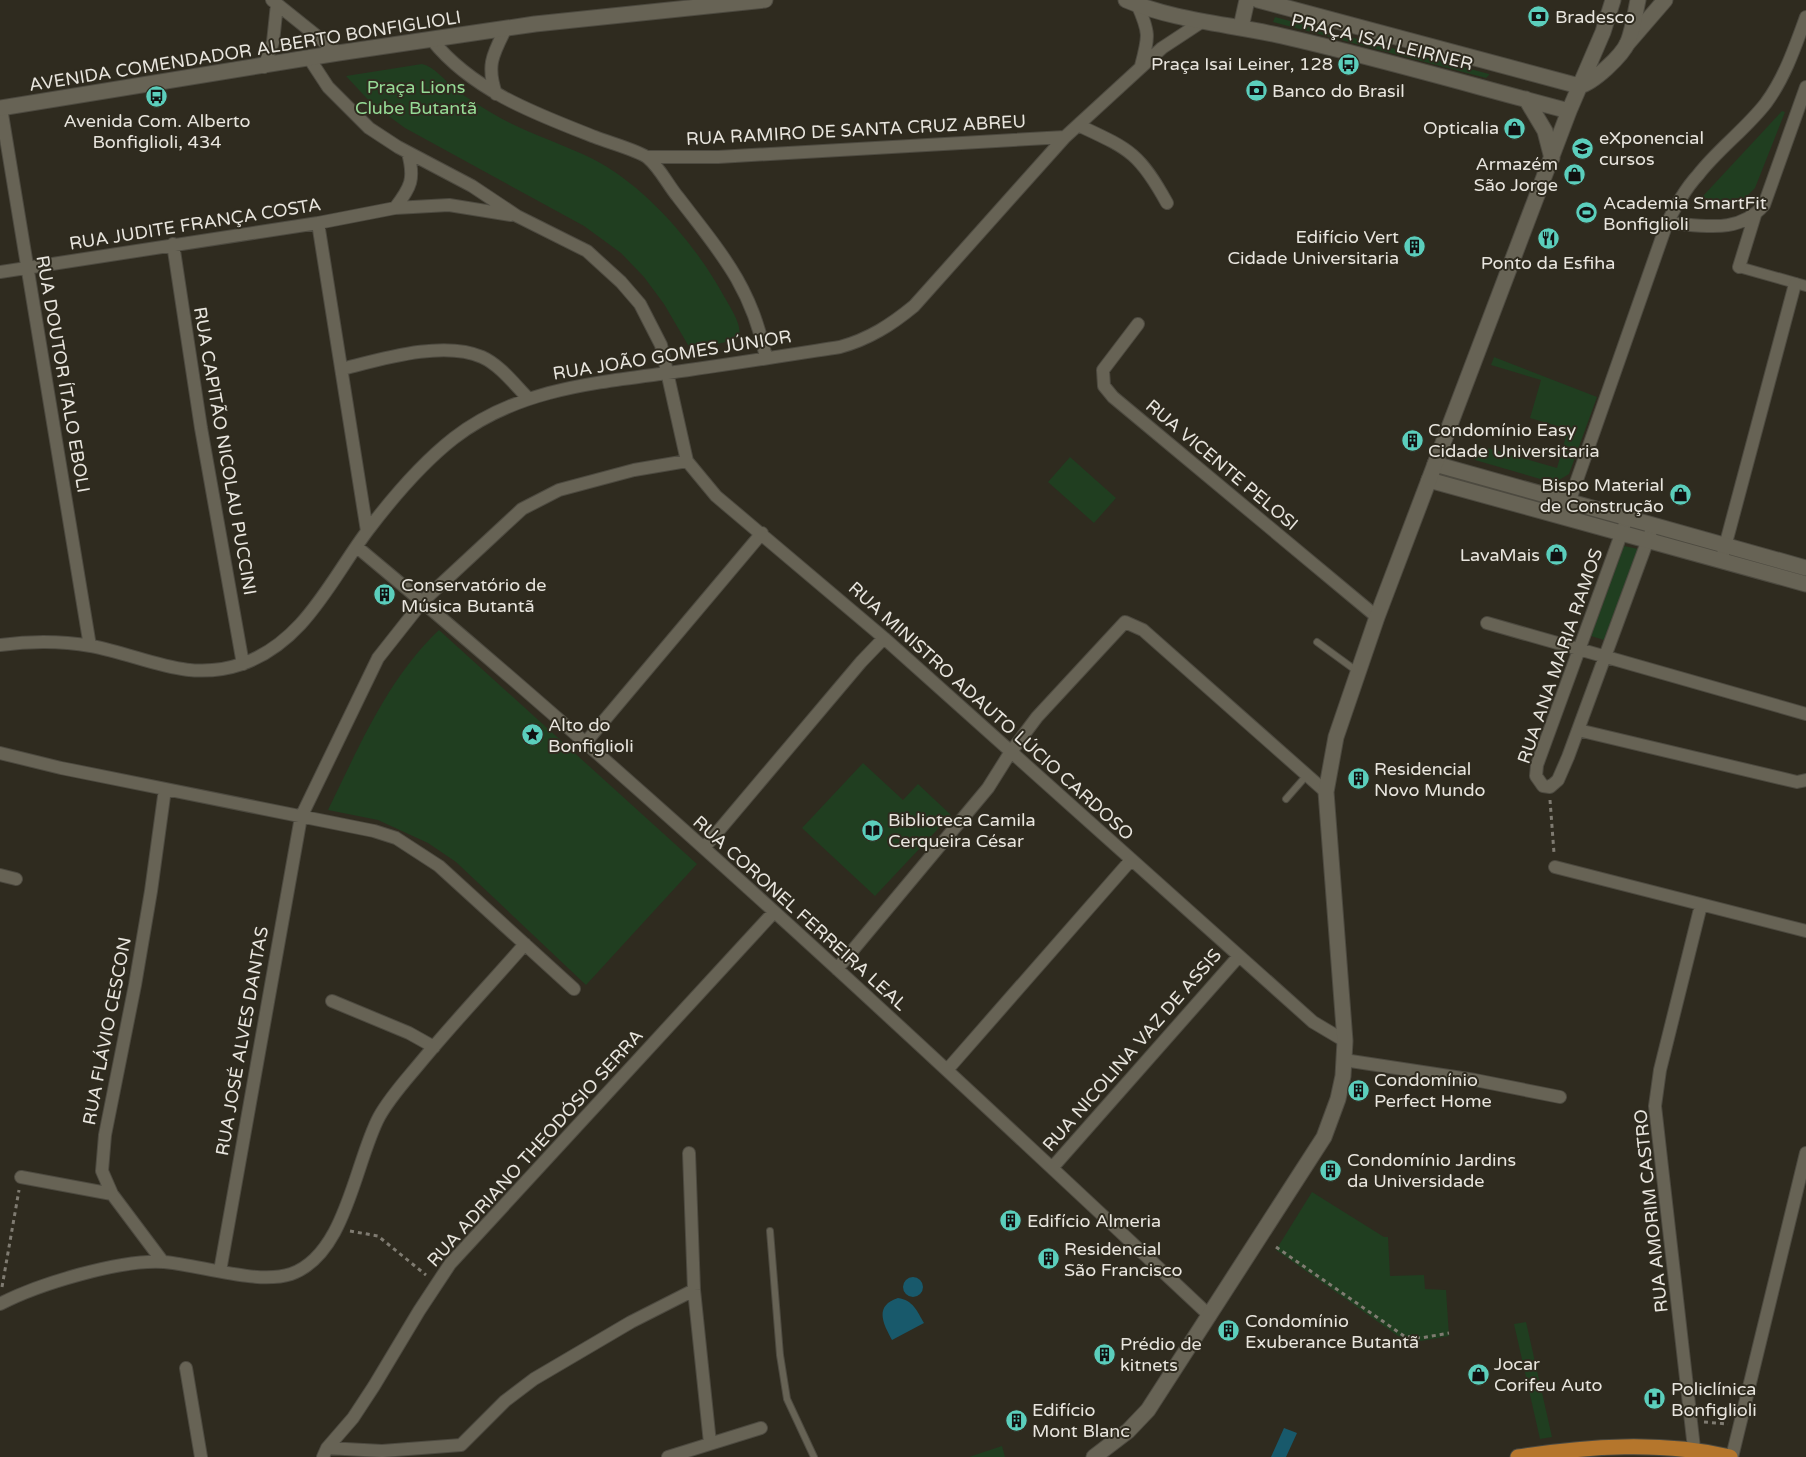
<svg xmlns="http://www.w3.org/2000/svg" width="1806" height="1457" font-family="'Varela Round',sans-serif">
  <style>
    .green { fill: #203e20 }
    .water { fill: #18596b }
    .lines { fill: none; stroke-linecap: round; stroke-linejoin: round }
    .service-casing { stroke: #4d4a40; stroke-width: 8 }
    .pedestrian-casing { stroke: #4d4a40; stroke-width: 12 }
    .minor-casing { stroke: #4d4a40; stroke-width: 14 }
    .tertiary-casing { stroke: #4d4a40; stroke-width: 17 }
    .secondary-casing { stroke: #4d4a40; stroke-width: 17 }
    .primary-casing { stroke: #4d4a40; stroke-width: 17 }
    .path { stroke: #7f7b71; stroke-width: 3; stroke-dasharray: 4 4; stroke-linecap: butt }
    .service { stroke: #676355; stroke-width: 6 }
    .pedestrian { stroke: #676355; stroke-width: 10 }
    .minor { stroke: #676355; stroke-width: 12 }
    .tertiary { stroke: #676355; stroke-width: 15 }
    .secondary { stroke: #676355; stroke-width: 15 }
    .primary { stroke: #b5762c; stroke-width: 15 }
    .labels { text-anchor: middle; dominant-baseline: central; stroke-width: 4; stroke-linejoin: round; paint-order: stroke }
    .poi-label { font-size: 18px; fill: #e8e5de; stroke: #2f2b1f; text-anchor: start }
    .street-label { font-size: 18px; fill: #e8e5de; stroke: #2f2b1f }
    .park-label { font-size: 18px; fill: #96db96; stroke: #2f2b1f }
  </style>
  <rect width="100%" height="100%" fill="#2f2b1f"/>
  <path class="green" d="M1275 17 1489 74V75L1486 78 1273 22Z
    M422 64C435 67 445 81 455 89 466 97 478 105 490 112 523 132 559 142 593 159 646 186 697 246 725 298 731 309 744 327 738 339L701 348 688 345 664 304 644 277 621 253 584 226 405 128 372 104 346 76Z
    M1782 111 1785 112 1755 188 1741 202 1711 210 1701 200 1703 196Z
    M1494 357 1597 397 1569 474 1554 483 1475 460 1480 446 1557 468 1568 429 1530 418 1541 380 1491 365Z
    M1070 457 1116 498 1094 523 1048 482Z
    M1624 546 1638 549 1604 640 1591 636Z
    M439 630 697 864 586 985 456 862 428 843 378 820 328 810C359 747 388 678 439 630Z
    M863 763 903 800 918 784 951 815 875 896 802 828Z
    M1312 1192 1384 1237H1388L1390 1276 1424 1275 1425 1289 1446 1290 1449 1336 1421 1341 1398 1336 1276 1250Z
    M1526 1322 1552 1437 1540 1439 1514 1324Z
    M1002 1446 1005 1457H969Z"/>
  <path class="water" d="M903 1287a10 10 0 1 1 20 0a10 10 0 1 1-20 0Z
    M898 1298C913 1300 917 1311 924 1323L892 1340C884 1325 873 1306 898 1298Z
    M1284 1428 1297 1433 1286 1457H1271Z"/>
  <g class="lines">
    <defs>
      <path id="service" d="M1317 642 1358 672
        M1286 799 1307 775
        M770 1231 780 1355 787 1399 814 1457"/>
      <path id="pedestrian" d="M1739 267 1806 286"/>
      <path id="minor" d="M272 0 338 53
        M1137 4C1150 33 1149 36 1141 66
        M432 40C473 91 536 114 595 137 607 142 640 151 648 158 660 168 668 185 678 197 721 253 751 286 766 357
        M309 58 328 87 369 128 398 147 472 186 517 216 587 251 621 282 640 304 661 345 687 461 716 496 884 638 1313 1022 1345 1041
        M264 67 273 42 277 4
        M496 94C486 65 493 54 506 28
        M1 108 90 646
        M1078 125C1129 149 1139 152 1167 203
        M648 157H718L1065 137
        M395 208C411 187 415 179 408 153
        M318 223 367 531
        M1667 223C1703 225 1738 235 1764 205L1806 87
        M173 244 201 428 243 664
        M1739 267 1755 215
        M0 272 318 223 395 208 449 205 511 215
        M1138 324 1103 370 1104 386 1113 397 1377 617
        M342 369C382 359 443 340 482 357 500 365 515 385 528 398
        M1564 517 1667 223C1676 206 1685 189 1698 175 1718 149 1746 129 1766 103 1785 77 1795 47 1806 17
        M1627 518 1537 765 1536 776 1543 786 1550 787 1558 780 1568 757 1653 526
        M357 547C651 792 931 1054 1210 1316
        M1723 554 1795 284
        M1487 623 1806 714
        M0 645C30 641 62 641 91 646 145 656 186 683 242 664 305 642 331 579 368 530 393 497 422 463 454 438 516 390 592 383 668 373 725 365 782 356 840 347 869 339 891 325 914 306L1065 137 1162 48 1203 21
        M1578 730 1797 782 1806 780
        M586 742 762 533
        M0 753 61 768 374 831 396 838 439 866 574 989
        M704 848 861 662 884 638
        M1555 867 1806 931
        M0 875 16 879
        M837 969 988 788 1010 753 1037 717 1125 622 1143 630 1326 792
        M332 1001 409 1033 434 1047
        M1344 1060 1475 1080 1560 1097
        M947 1070 1131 860
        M689 1153 694 1290 710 1443
        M1052 1168 1239 956
        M21 1177 112 1194
        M163 1262 112 1194 102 1171 105 1135 135 985 151 891 165 789
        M220 1271 301 817 378 658 423 601 522 509 559 490 634 470 687 461
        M0 1304C38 1284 121 1259 164 1262 200 1265 257 1285 291 1274 346 1255 355 1162 379 1117 390 1097 406 1080 420 1063 454 1022 490 984 525 944
        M186 1368 201 1457
        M327 1448 382 1451 461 1445 505 1401 534 1379 631 1322 694 1290
        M323 1457 327 1448 353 1418 374 1386 419 1311 450 1264 774 912
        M668 1457 761 1428
        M1695 1457 1655 1106 1660 1070 1701 905
        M1732 1457 1806 1153"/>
      <path id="tertiary" d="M1627 44 1665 0
        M1435 464 1806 568
        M1429 480 1806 584"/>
      <path id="secondary" d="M1126 0C1175 21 1230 24 1282 36 1378 58 1474 86 1569 111
        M1258 0 1579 86C1593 83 1622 56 1628 42 1633 29 1635 14 1638 0
        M1241 27 1247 0
        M1526 99 1545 131 1552 158
        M0 108 338 53 535 24 765 0
        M1094 1457 1128 1431 1148 1410 1324 1137 1338 1099 1343 1076 1345 1041 1326 792 1336 737 1377 617 1569 111 1603 32 1613 0"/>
      <path id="primary" d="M1518 1457C1588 1446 1661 1441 1730 1457"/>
    </defs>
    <use href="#service" class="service-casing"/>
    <use href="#pedestrian" class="pedestrian-casing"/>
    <use href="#minor" class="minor-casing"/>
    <use href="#tertiary" class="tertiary-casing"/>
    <use href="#secondary" class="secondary-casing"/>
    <use href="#primary" class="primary-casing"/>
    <path class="path" d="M1550 800 1554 853
      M350 1231 378 1236 426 1275
      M1276 1247 1404 1336 1421 1338 1449 1333
      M2 1287 19 1190
      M1704 1422 1728 1424"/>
    <use href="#service" class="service"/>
    <use href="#pedestrian" class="pedestrian"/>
    <use href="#minor" class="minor"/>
    <use href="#tertiary" class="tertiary"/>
    <use href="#secondary" class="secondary"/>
    <use href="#primary" class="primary"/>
  </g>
  <defs>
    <symbol id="bank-disc" viewBox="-11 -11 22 22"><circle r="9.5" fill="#5bcebc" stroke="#2f2b1f"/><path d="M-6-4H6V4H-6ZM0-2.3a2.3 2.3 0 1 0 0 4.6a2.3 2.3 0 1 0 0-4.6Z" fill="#111"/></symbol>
    <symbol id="bus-disc" viewBox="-11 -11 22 22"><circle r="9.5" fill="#5bcebc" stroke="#2f2b1f"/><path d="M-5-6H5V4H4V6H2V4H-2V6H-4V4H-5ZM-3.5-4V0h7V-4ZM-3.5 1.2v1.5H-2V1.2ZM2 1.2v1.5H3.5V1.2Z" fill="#111"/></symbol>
    <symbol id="shop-disc" viewBox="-11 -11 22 22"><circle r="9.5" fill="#5bcebc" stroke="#2f2b1f"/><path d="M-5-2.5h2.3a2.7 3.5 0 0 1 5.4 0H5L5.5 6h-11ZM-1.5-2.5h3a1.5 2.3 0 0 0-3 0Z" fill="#111"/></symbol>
    <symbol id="school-disc" viewBox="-11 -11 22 22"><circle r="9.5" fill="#5bcebc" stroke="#2f2b1f"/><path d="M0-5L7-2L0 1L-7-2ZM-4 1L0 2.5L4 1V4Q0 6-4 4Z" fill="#111"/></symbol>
    <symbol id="stadium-disc" viewBox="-11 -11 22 22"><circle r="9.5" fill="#5bcebc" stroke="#2f2b1f"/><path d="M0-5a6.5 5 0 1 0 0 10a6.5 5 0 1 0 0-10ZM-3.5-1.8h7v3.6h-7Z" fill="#111"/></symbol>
    <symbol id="restaurant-disc" viewBox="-11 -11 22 22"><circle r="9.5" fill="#5bcebc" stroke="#2f2b1f"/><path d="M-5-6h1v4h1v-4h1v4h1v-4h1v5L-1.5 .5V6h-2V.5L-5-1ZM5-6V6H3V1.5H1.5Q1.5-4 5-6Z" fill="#111"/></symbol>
    <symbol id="building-disc" viewBox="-11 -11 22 22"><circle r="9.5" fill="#5bcebc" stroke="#2f2b1f"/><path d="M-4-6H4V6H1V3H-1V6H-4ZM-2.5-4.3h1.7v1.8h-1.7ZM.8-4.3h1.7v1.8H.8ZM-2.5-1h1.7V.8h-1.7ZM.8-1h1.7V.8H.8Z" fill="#111"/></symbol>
    <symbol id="sight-disc" viewBox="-11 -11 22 22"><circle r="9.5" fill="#5bcebc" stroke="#2f2b1f"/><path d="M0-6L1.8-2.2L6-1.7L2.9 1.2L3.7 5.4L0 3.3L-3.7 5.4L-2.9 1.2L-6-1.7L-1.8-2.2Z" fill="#111"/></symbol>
    <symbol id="library-disc" viewBox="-11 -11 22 22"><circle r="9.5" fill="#5bcebc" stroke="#2f2b1f"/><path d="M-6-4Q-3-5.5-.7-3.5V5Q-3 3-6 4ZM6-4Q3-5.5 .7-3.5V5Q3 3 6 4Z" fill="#111"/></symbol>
    <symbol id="hospital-disc" viewBox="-11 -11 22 22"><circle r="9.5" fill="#5bcebc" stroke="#2f2b1f"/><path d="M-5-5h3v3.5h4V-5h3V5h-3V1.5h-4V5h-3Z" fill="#111"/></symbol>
  </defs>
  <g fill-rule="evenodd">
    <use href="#bank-disc" x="1526" y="4" width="25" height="25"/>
    <use href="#bus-disc" x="1336" y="52" width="25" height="25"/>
    <use href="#bank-disc" x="1244" y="78" width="25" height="25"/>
    <use href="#bus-disc" x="144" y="84" width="25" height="25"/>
    <use href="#shop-disc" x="1502" y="116" width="25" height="25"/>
    <use href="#school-disc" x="1570" y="136" width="25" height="25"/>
    <use href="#shop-disc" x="1562" y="162" width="25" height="25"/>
    <use href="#stadium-disc" x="1574" y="200" width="25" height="25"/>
    <use href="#restaurant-disc" x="1536" y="226" width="25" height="25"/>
    <use href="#building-disc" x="1402" y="234" width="25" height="25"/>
    <use href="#building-disc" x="1400" y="428" width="25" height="25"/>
    <use href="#shop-disc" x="1668" y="482" width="25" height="25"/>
    <use href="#shop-disc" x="1544" y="542" width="25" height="25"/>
    <use href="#building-disc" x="372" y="582" width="25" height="25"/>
    <use href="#sight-disc" x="520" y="722" width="25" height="25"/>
    <use href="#building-disc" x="1346" y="766" width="25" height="25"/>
    <use href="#library-disc" x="860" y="818" width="25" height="25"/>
    <use href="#building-disc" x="1346" y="1078" width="25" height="25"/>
    <use href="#building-disc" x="1318" y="1158" width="25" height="25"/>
    <use href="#building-disc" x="998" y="1208" width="25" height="25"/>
    <use href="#building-disc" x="1036" y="1246" width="25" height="25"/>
    <use href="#building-disc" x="1216" y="1318" width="25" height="25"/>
    <use href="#building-disc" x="1092" y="1342" width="25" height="25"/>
    <use href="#shop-disc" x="1466" y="1362" width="25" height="25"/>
    <use href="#hospital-disc" x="1642" y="1386" width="25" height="25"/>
    <use href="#building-disc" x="1004" y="1408" width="25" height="25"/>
  </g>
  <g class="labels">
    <g class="poi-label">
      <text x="1555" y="17">Bradesco</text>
      <text x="1333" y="64" text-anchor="end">Praça Isai Leiner, 128</text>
      <text x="1272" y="91">Banco do Brasil</text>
      <text x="157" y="121" text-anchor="middle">Avenida Com. Alberto<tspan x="157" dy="21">Bonfiglioli, 434</tspan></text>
      <text x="1499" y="128" text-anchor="end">Opticalia</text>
      <text x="1599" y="138">eXponencial<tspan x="1599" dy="21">cursos</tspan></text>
      <text x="1558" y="164" text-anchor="end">Armazém<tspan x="1558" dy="21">São Jorge</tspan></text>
      <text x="1603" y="203">Academia SmartFit<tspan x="1603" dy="21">Bonfiglioli</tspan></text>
      <text x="1399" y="237" text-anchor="end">Edifício Vert<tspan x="1399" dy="21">Cidade Universitaria</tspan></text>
      <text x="1548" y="263" text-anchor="middle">Ponto da Esfiha</text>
      <text x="1428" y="430">Condomínio Easy<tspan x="1428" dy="21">Cidade Universitaria</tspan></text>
      <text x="1664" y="485" text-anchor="end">Bispo Material<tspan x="1664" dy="21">de Construção</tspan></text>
      <text x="1540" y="555" text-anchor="end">LavaMais</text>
      <text x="401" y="585">Conservatório de<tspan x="401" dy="21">Música Butantã</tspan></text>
      <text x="548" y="725">Alto do<tspan x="548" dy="21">Bonfiglioli</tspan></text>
      <text x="1374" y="769">Residencial<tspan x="1374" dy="21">Novo Mundo</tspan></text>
      <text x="888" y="820">Biblioteca Camila<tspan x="888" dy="21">Cerqueira César</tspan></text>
      <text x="1374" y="1080">Condomínio<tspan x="1374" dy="21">Perfect Home</tspan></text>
      <text x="1347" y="1160">Condomínio Jardins<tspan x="1347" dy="21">da Universidade</tspan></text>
      <text x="1027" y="1221">Edifício Almeria</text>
      <text x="1064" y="1249">Residencial<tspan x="1064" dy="21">São Francisco</tspan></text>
      <text x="1245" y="1321">Condomínio<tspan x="1245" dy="21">Exuberance Butantã</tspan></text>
      <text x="1120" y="1344">Prédio de<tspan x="1120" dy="21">kitnets</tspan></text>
      <text x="1494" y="1364">Jocar<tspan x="1494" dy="21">Corifeu Auto</tspan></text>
      <text x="1671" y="1389">Policlínica<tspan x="1671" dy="21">Bonfiglioli</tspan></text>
      <text x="1032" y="1410">Edifício<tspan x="1032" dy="21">Mont Blanc</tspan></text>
    </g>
    <g class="street-label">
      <text transform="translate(1382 42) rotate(14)">PRAÇA ISAI LEIRNER</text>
      <text transform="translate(245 51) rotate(-9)">AVENIDA COMENDADOR ALBERTO BONFIGLIOLI</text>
      <text transform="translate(856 130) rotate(-3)">RUA RAMIRO DE SANTA CRUZ ABREU</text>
      <text transform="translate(195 224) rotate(-9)">RUA JUDITE FRANÇA COSTA</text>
      <text transform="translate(672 355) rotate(-9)">RUA JOÃO GOMES JÚNIOR</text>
      <text transform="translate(63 374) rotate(80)">RUA DOUTOR ÍTALO EBOLI</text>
      <text transform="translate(225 451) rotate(80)">RUA CAPITÃO NICOLAU PUCCINI</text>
      <text transform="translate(1222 465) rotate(40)">RUA VICENTE PELOSI</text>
      <text transform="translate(1560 656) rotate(-71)">RUA ANA MARIA RAMOS</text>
      <text transform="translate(991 711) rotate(42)">RUA MINISTRO ADAUTO LÚCIO CARDOSO</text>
      <text transform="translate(800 913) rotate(42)">RUA CORONEL FERREIRA LEAL</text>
      <text transform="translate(107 1031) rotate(-79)">RUA FLÁVIO CESCON</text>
      <text transform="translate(242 1041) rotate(-80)">RUA JOSÉ ALVES DANTAS</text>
      <text transform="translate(1132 1050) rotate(-49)">RUA NICOLINA VAZ DE ASSIS</text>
      <text transform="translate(535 1148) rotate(-48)">RUA ADRIANO THEODÓSIO SERRA</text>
      <text transform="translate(1651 1211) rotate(-96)">RUA AMORIM CASTRO</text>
    </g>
    <g class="park-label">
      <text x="416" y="87">Praça Lions<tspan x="416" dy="21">Clube Butantã</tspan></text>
    </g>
  </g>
</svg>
